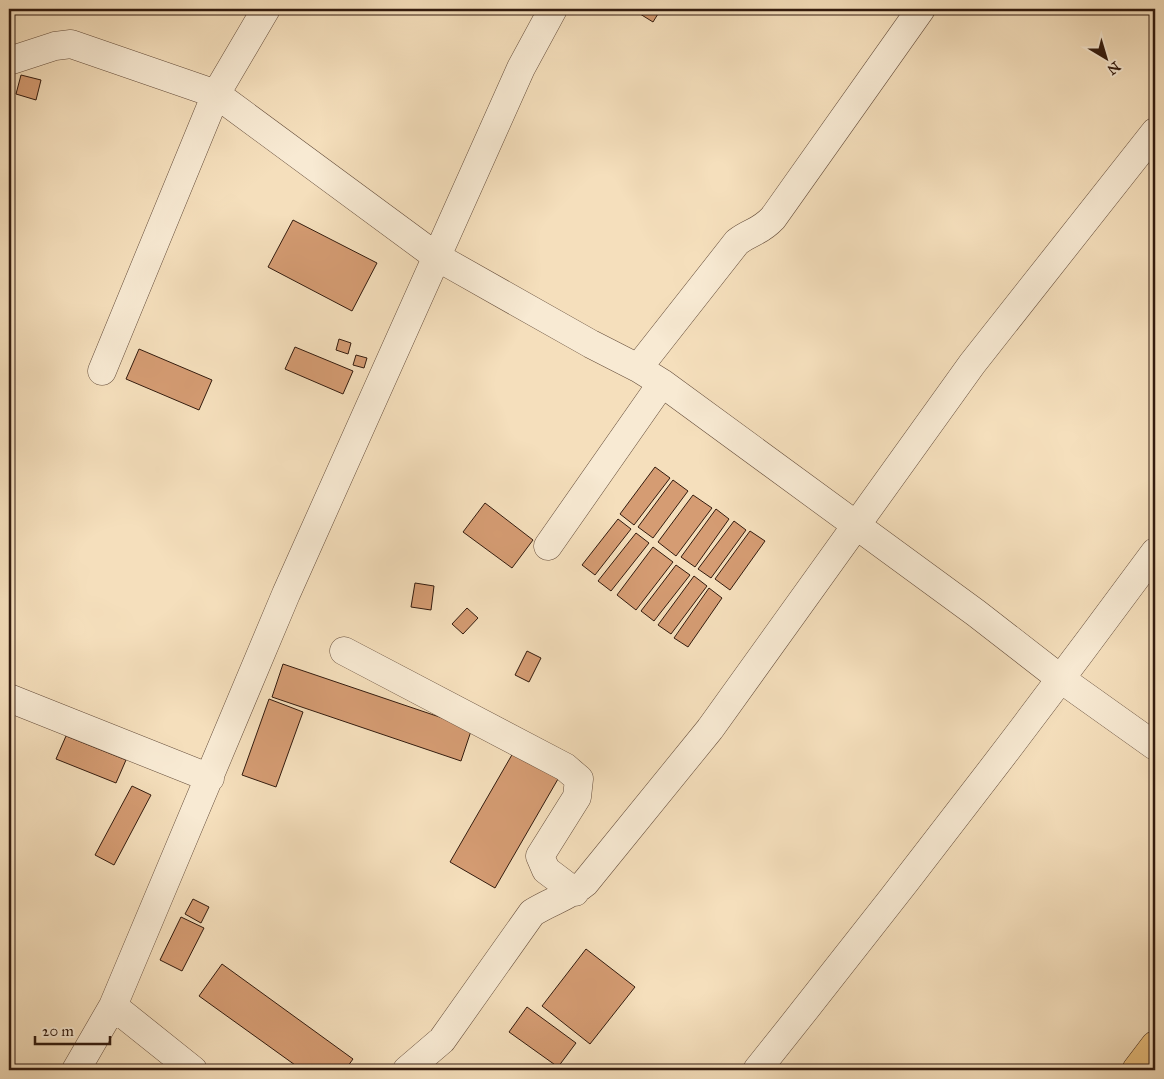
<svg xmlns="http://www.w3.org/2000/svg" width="1164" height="1079" font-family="'IM FELL Great Primer',serif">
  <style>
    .building { fill: #d59c73; stroke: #331b0e }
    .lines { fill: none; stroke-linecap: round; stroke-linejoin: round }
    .minor-casing { stroke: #644c3a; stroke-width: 29 }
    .major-casing { stroke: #331b0e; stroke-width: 29 }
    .minor { stroke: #f8ead3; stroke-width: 28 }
    .major { stroke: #eac07e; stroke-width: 28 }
  </style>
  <rect width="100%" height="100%" fill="#f5dfbc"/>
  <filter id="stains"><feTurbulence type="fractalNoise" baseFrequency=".004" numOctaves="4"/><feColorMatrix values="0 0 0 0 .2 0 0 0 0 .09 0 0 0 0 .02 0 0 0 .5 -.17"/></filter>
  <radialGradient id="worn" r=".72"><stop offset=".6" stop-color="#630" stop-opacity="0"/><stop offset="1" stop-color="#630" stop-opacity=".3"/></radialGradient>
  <path class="building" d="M632 9H661L653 22Z
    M21 75 41 80 36 100 16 94Z
    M293 220 377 263 352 311 268 267Z
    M339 339 351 343 348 354 336 350Z
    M295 347 353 371 343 394 285 369Z
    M139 349 212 380 199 410 126 379Z
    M356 355 367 358 364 368 353 365Z
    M655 467 670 478 634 525 620 514Z
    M673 480 688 491 653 538 638 527Z
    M693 495 712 508 676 556 658 542Z
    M485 503 533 540 512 568 463 532Z
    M716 509 729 519 695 567 681 557Z
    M618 519 631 529 595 575 582 565Z
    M734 521 746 530 711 578 698 569Z
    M750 531 765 541 730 590 715 579Z
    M636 533 649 543 611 591 598 581Z
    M653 547 673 562 636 610 617 595Z
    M676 565 690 575 654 621 641 611Z
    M694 576 707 586 671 634 658 625Z
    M415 583 434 586 431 610 411 607Z
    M709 588 722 598 688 647 674 638Z
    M467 608 478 618 463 634 452 624Z
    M527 651 541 658 529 682 515 675Z
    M283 664 472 728 461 761 272 697Z
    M269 699 303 712 276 787 242 775Z
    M66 736 126 760 116 783 56 759Z
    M513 753 558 779 495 888 450 862Z
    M132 786 151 795 114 865 95 855Z
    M193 899 209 907 201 923 185 914Z
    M181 917 204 928 182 971 160 960Z
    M586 949 635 987 590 1044 542 1006Z
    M222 964 353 1059 345 1070H302L199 996Z
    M527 1007 576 1043 558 1067 509 1032Z"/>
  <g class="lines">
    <defs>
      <path id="minor" d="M9 61 55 46 71 44 216 94 437 257 591 344 638 368 662 383 976 613 1061 679 1155 746
        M638 368 737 242C751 231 759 233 773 218L921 9
        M102 371 216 94 266 9
        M548 546 662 383
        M344 651 565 767 579 779 577 797 540 856 546 870 575 892
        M9 698 210 778
        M113 1006 193 1070
        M76 1070 113 1006 286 594 521 68 553 9
        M407 1070 442 1040 532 913C549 902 570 896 585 883L710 729 972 364 1155 132
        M757 1070C893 900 1026 727 1155 552"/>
      <path id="major" d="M1136 1070 1155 1045"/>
    </defs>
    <use href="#minor" class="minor-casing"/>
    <use href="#major" class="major-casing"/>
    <use href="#minor" class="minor"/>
    <use href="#major" class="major"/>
  </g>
  <rect width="1164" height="1079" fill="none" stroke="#f5dfbc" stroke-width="30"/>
  <rect x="10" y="10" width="1144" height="1059" fill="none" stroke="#331b0e" stroke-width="2.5"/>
  <rect x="15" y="15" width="1134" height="1049" fill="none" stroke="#331b0e"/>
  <g transform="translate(1106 58) rotate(142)" stroke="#f8ead3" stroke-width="4" paint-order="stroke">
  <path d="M0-4L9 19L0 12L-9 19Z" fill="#331b0e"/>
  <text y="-8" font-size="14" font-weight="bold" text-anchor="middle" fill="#331b0e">N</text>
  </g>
  <path d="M35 1036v8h75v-8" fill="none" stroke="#331b0e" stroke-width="2.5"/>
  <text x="42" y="1036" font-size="15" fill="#331b0e" stroke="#f8ead3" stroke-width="4" paint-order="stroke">20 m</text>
  <rect width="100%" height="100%" filter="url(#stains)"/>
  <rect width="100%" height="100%" fill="url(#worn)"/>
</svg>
